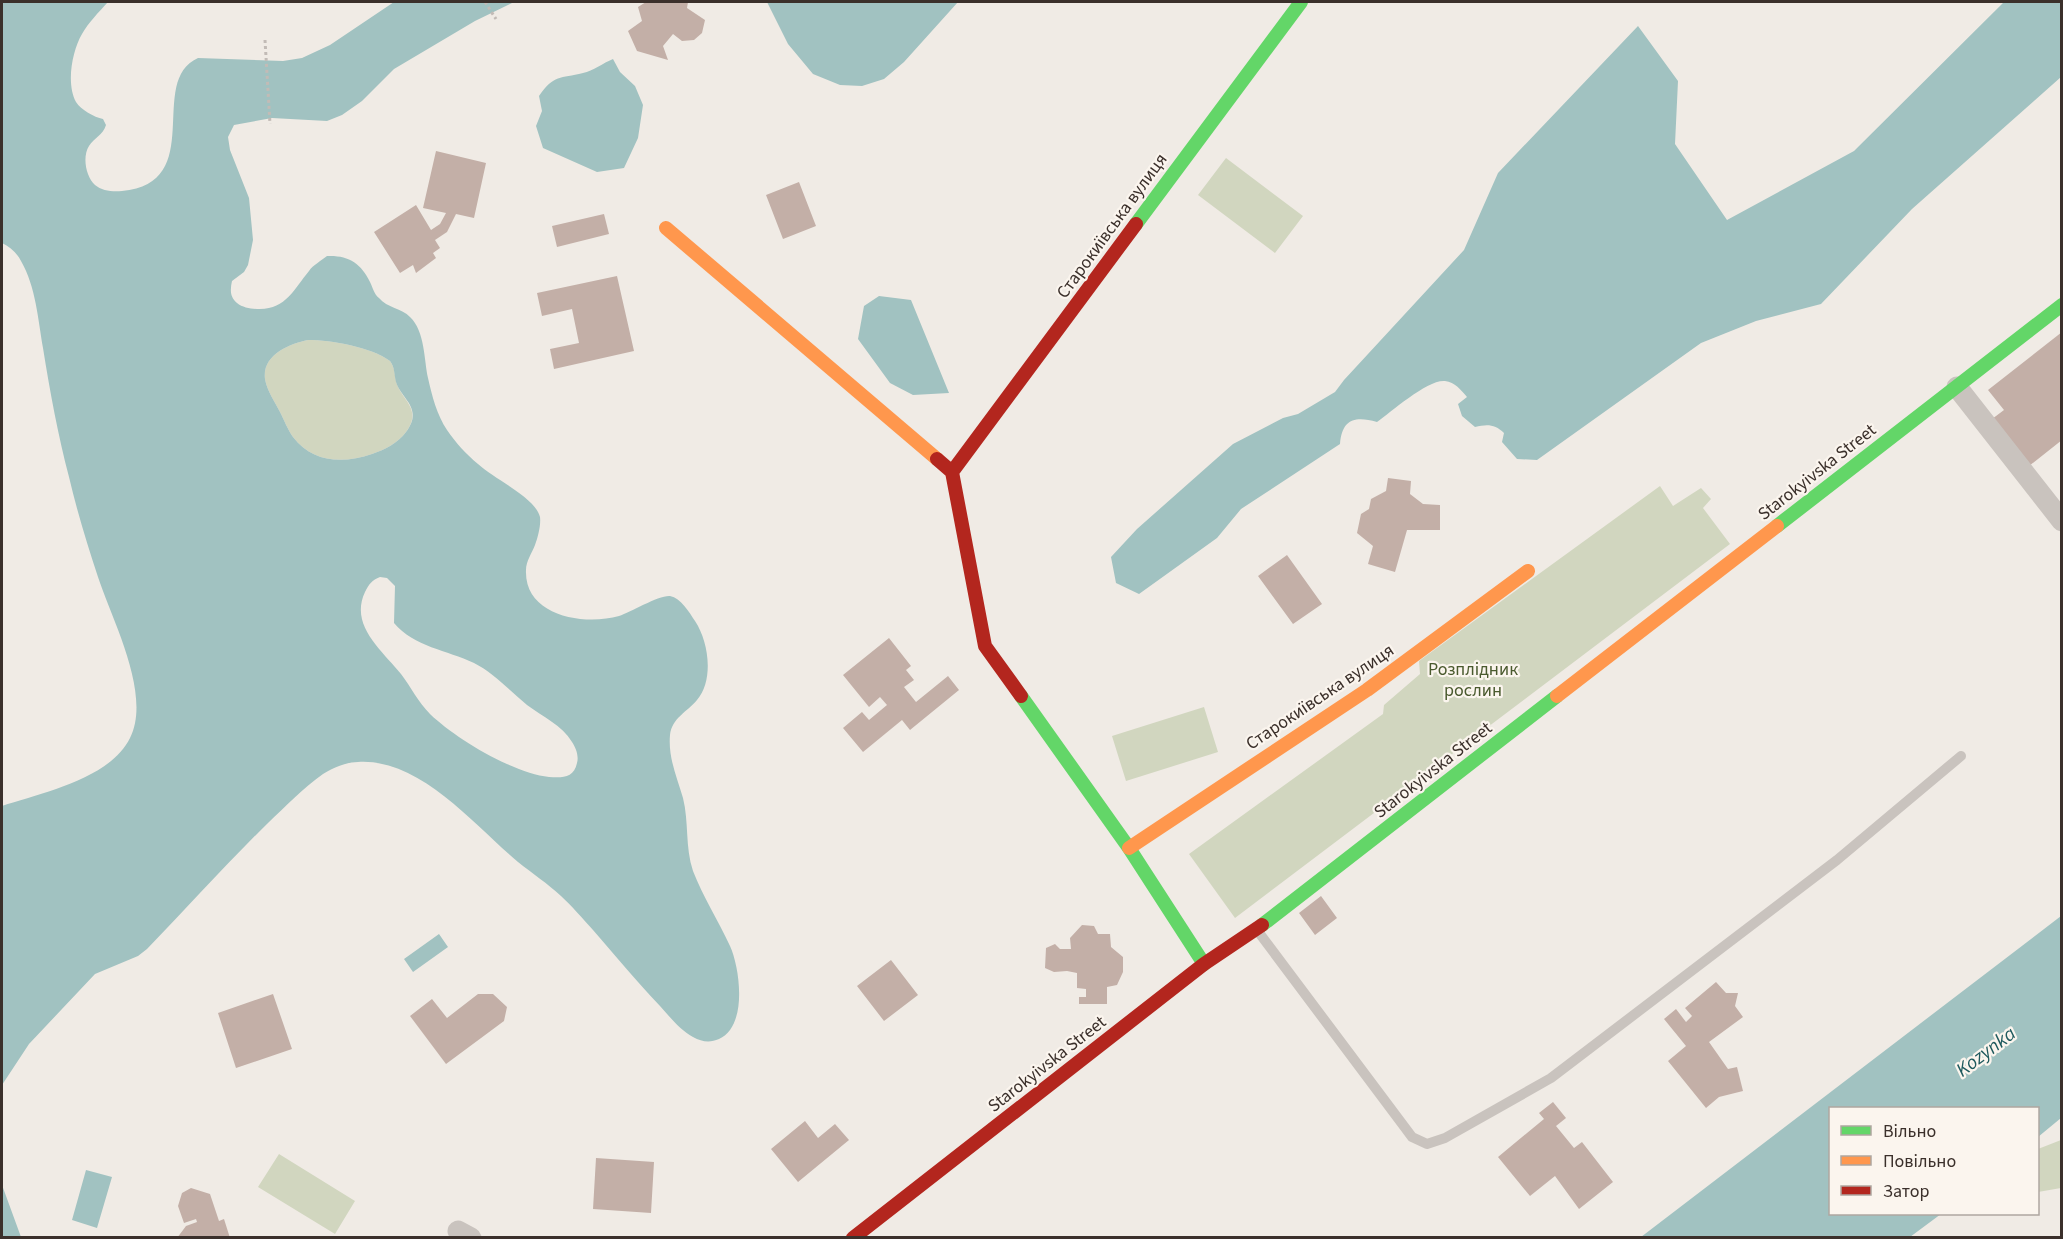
<svg xmlns="http://www.w3.org/2000/svg" width="2063" height="1239" font-family="'Source Sans 3',sans-serif">
  <style>
    .green { fill: #d1d6bf }
    .water { fill: #a1c2c1; fill-rule: evenodd }
    .building { fill: #c3afa7 }
    .lines { fill: none; stroke-linecap: round; stroke-linejoin: round }
    .path { stroke: #c2bbb6; stroke-width: 3; stroke-dasharray: 3 3; stroke-linecap: butt }
    .lane { stroke: #c9c3be; stroke-width: 10 }
    .street { stroke: #c9c3be; stroke-width: 21 }
    .fast { stroke: #63d668; stroke-width: 14 }
    .slow { stroke: #ff974d; stroke-width: 14 }
    .jam { stroke: #b3261e; stroke-width: 14 }
    .labels { text-anchor: middle; dominant-baseline: central; stroke-width: 4.5; stroke-linejoin: round; paint-order: stroke }
    .street-label { font-size: 18px; fill: #3b302b; stroke: #fbf5ee }
    .park-label { font-size: 18px; fill: #4a5a2e; stroke: #fbf5ee }
    .water-label { font-size: 20px; font-style: italic; fill: #1f5a5e; stroke: #fbf5ee }
  </style>
  <rect width="100%" height="100%" fill="#f0ebe5"/>
  <path class="green" d="M1226 158 1303 216 1275 253 1198 195Z
    M308 340C331 340 371 347 390 361 396 369 394 378 398 387 406 403 421 411 406 432 398 443 384 450 372 454 343 464 313 463 293 437 288 430 284 420 280 412 275 402 267 391 265 379 262 355 289 344 308 340Z
    M1660 486 1673 506 1701 488 1711 499 1703 508 1730 544 1235 918 1189 854 1383 714 1384 705 1420 674 1419 661Z
    M1204 707 1218 752 1126 781 1112 736Z
    M2061 1140V1188L2038 1192V1149Z
    M279 1154 355 1201 335 1234 258 1187Z"/>
  <path class="water" d="M2 2H108C99 12 88 23 82 34 72 51 66 84 76 102 81 110 94 117 103 119L106 125C103 135 94 138 89 146 82 157 86 177 95 185 102 191 113 192 122 191 208 183 146 81 198 58L283 61 302 58 330 45 394 2H514L475 21 394 69 362 101 342 115 327 121 272 118 234 125 228 137 230 150 249 198 253 240 248 265 244 272 232 281C230 290 230 297 237 303 243 308 252 309 260 309 286 309 294 289 309 271 313 265 321 261 327 256 348 255 361 263 370 282 373 288 374 294 379 298 387 308 402 308 410 317 425 331 424 360 428 378 432 396 437 415 447 430 455 442 467 455 478 464 494 479 535 497 540 517 541 525 538 537 535 545 532 553 526 561 526 570 524 616 584 626 619 616 631 612 659 595 670 596 681 598 689 612 695 621 709 642 714 680 697 700 687 712 672 718 670 735 668 758 677 777 683 798 689 822 685 847 693 871 703 897 718 920 730 946 740 968 748 1026 719 1039 710 1043 702 1042 693 1037 680 1030 670 1017 660 1006 636 981 615 955 593 930 583 919 572 906 561 896 548 884 532 873 518 862 474 825 420 758 358 762 346 762 333 768 323 774 303 788 286 806 268 823 226 864 188 907 147 949L138 956 95 974 29 1044 2 1085V806C41 793 110 779 130 738 152 694 112 620 98 577 87 544 77 511 69 477 58 435 50 392 43 348 38 320 36 287 21 261 17 253 10 247 2 243ZM308 340C331 340 371 347 390 361 395 368 394 374 396 382 401 399 424 408 406 432 398 443 384 450 372 454 343 464 313 463 293 437 288 430 284 420 280 412 275 402 267 391 265 379 262 355 289 344 308 340ZM380 577 387 578 395 586 394 623C414 647 447 650 474 663 494 673 510 691 527 705 543 717 562 725 572 742 576 748 579 756 577 763 574 778 562 778 549 777 513 773 456 739 430 714 418 702 411 687 401 674 383 651 349 626 365 592 369 584 372 580 380 577Z
    M767 2H958L904 62 884 79 862 86 840 85 813 74 788 44Z
    M2004 2H2061V77L1912 209 1821 304 1756 321 1701 343 1537 460 1517 459 1502 442 1504 433C1495 424 1487 424 1475 427L1462 416 1458 404 1467 397C1461 390 1455 382 1445 381 1428 379 1391 412 1377 422 1355 416 1342 419 1340 444L1241 509 1217 538 1139 594 1116 583 1111 557 1137 529 1233 444 1283 418 1298 414 1335 392 1344 380 1464 250 1498 173 1638 26 1678 81 1675 144 1727 220 1854 151Z
    M613 59 620 72 635 86 643 105 638 138 624 168 597 172 543 148 536 126 542 111 539 96C554 74 560 79 583 73 593 71 603 63 613 59Z
    M879 296 911 300 949 393 913 395 890 383 858 339 864 306Z
    M2061 916V1118L2038 1137V1108H1830V1214H1941L1910 1237H1641Z
    M439 934 448 947 413 972 404 959Z
    M86 1170 112 1177 97 1228 72 1220Z
    M2 1185 21 1237H2Z"/>
  <path class="building" d="M646 2H688L687 8 705 20 702 33 694 40 682 41 673 34 663 46 668 60 637 51 628 31 642 21 638 7Z
    M436 151 486 163 474 218 456 214 447 232 435 240 440 248 433 253 436 258 416 273 413 265 400 273 374 232 416 205 431 230 440 224 446 213 423 208Z
    M799 182 816 226 783 239 766 195Z
    M604 214 609 234 557 247 552 226Z
    M617 276 634 351 554 369 550 349 579 343 572 309 542 316 537 293Z
    M2062 332V440L2029 466 1992 419 2004 410 1988 390Z
    M1388 478 1411 481 1410 494 1423 504 1440 505V530H1407L1395 572 1368 564 1373 546 1357 533 1361 514 1369 509 1371 499 1386 491Z
    M1287 555 1322 604 1293 624 1258 576Z
    M889 638 911 666 906 670 914 680 904 687 916 702 948 676 959 690 910 730 902 720 863 752 843 728 862 712 869 720 887 705 880 697 869 707 843 675Z
    M1321 896 1337 918 1315 935 1299 913Z
    M1082 925 1094 926 1098 934H1110L1111 947 1123 957V972L1117 985 1107 987V1004H1079V997H1086V989L1077 988V973L1067 971 1054 972 1045 968 1046 948 1055 944 1060 949H1071L1070 938Z
    M891 960 918 995 884 1021 857 986Z
    M1716 982 1726 993H1738L1735 1006 1743 1017 1709 1042 1728 1069 1737 1067 1743 1091 1719 1097 1706 1108 1668 1061 1686 1046 1664 1019 1676 1009 1686 1022 1692 1016 1685 1008Z
    M273 994 292 1049 236 1068 218 1013Z
    M478 994H493L507 1007 504 1021 446 1064 410 1016 432 999 447 1018Z
    M1553 1102 1566 1118 1556 1126 1574 1148 1582 1142 1613 1182 1579 1209 1555 1176 1530 1196 1498 1157 1544 1119 1539 1113Z
    M805 1121 818 1138 835 1124 849 1140 798 1182 771 1149Z
    M596 1158 654 1162 651 1213 593 1209Z
    M191 1188 210 1194 219 1221 224 1219 230 1238H177L186 1226 197 1222 196 1219 184 1223 178 1206 182 1193Z"/>
  <g class="lines">
    <path class="path" d="M485 2 496 19
      M265 40 270 124"/>
    <path class="lane" d="M1257 930 1412 1137 1427 1144 1445 1138 1551 1078 1837 860 1961 756"/>
    <path class="street" d="M1957 387 2062 521
      M458 1231 471 1238"/>
    <path class="fast" d="M1136 224 1301 2
      M1777 526 2062 305
      M1021 696 1129 848 1204 964
      M1262 925 1557 696"/>
    <path class="slow" d="M666 228 937 459
      M1557 696 1777 526
      M1129 848 1367 690 1528 571"/>
    <path class="jam" d="M937 459 952 472 985 646 1021 696
      M952 472 1136 224
      M853 1238 1204 964 1262 925"/>
  </g>
  <g class="labels">
    <g class="street-label">
      <text transform="translate(1112 226) rotate(-54)">Старокиївська вулиця</text>
      <text transform="translate(1817 472) rotate(-38)">Starokyivska Street</text>
      <text transform="translate(1320 697) rotate(-34)">Старокиївська вулиця</text>
      <text transform="translate(1433 770) rotate(-38)">Starokyivska Street</text>
      <text transform="translate(1047 1064) rotate(-38)">Starokyivska Street</text>
    </g>
    <g class="park-label">
      <text x="1473" y="669">Розплідник<tspan x="1473" dy="21">рослин</tspan></text>
    </g>
    <g class="water-label">
      <text transform="translate(1986 1052) rotate(-37)">Kozynka</text>
    </g>
  </g>
  <rect width="2063" height="1239" fill="none" stroke="#3b302b" stroke-width="6"/>
  <rect x="1829" y="1107" width="210" height="108" fill="#fbf5ee" stroke="#aea6a0" stroke-width="1.5"/>
  <rect x="1841" y="1126" width="30" height="9" fill="#63d668" stroke="#aea6a0" stroke-width="1.5"/>
  <text x="1883" y="1137" font-size="18" fill="#3b302b">Вільно</text>
  <rect x="1841" y="1156" width="30" height="9" fill="#ff974d" stroke="#aea6a0" stroke-width="1.5"/>
  <text x="1883" y="1167" font-size="18" fill="#3b302b">Повільно</text>
  <rect x="1841" y="1186" width="30" height="9" fill="#b3261e" stroke="#aea6a0" stroke-width="1.5"/>
  <text x="1883" y="1197" font-size="18" fill="#3b302b">Затор</text>
</svg>
